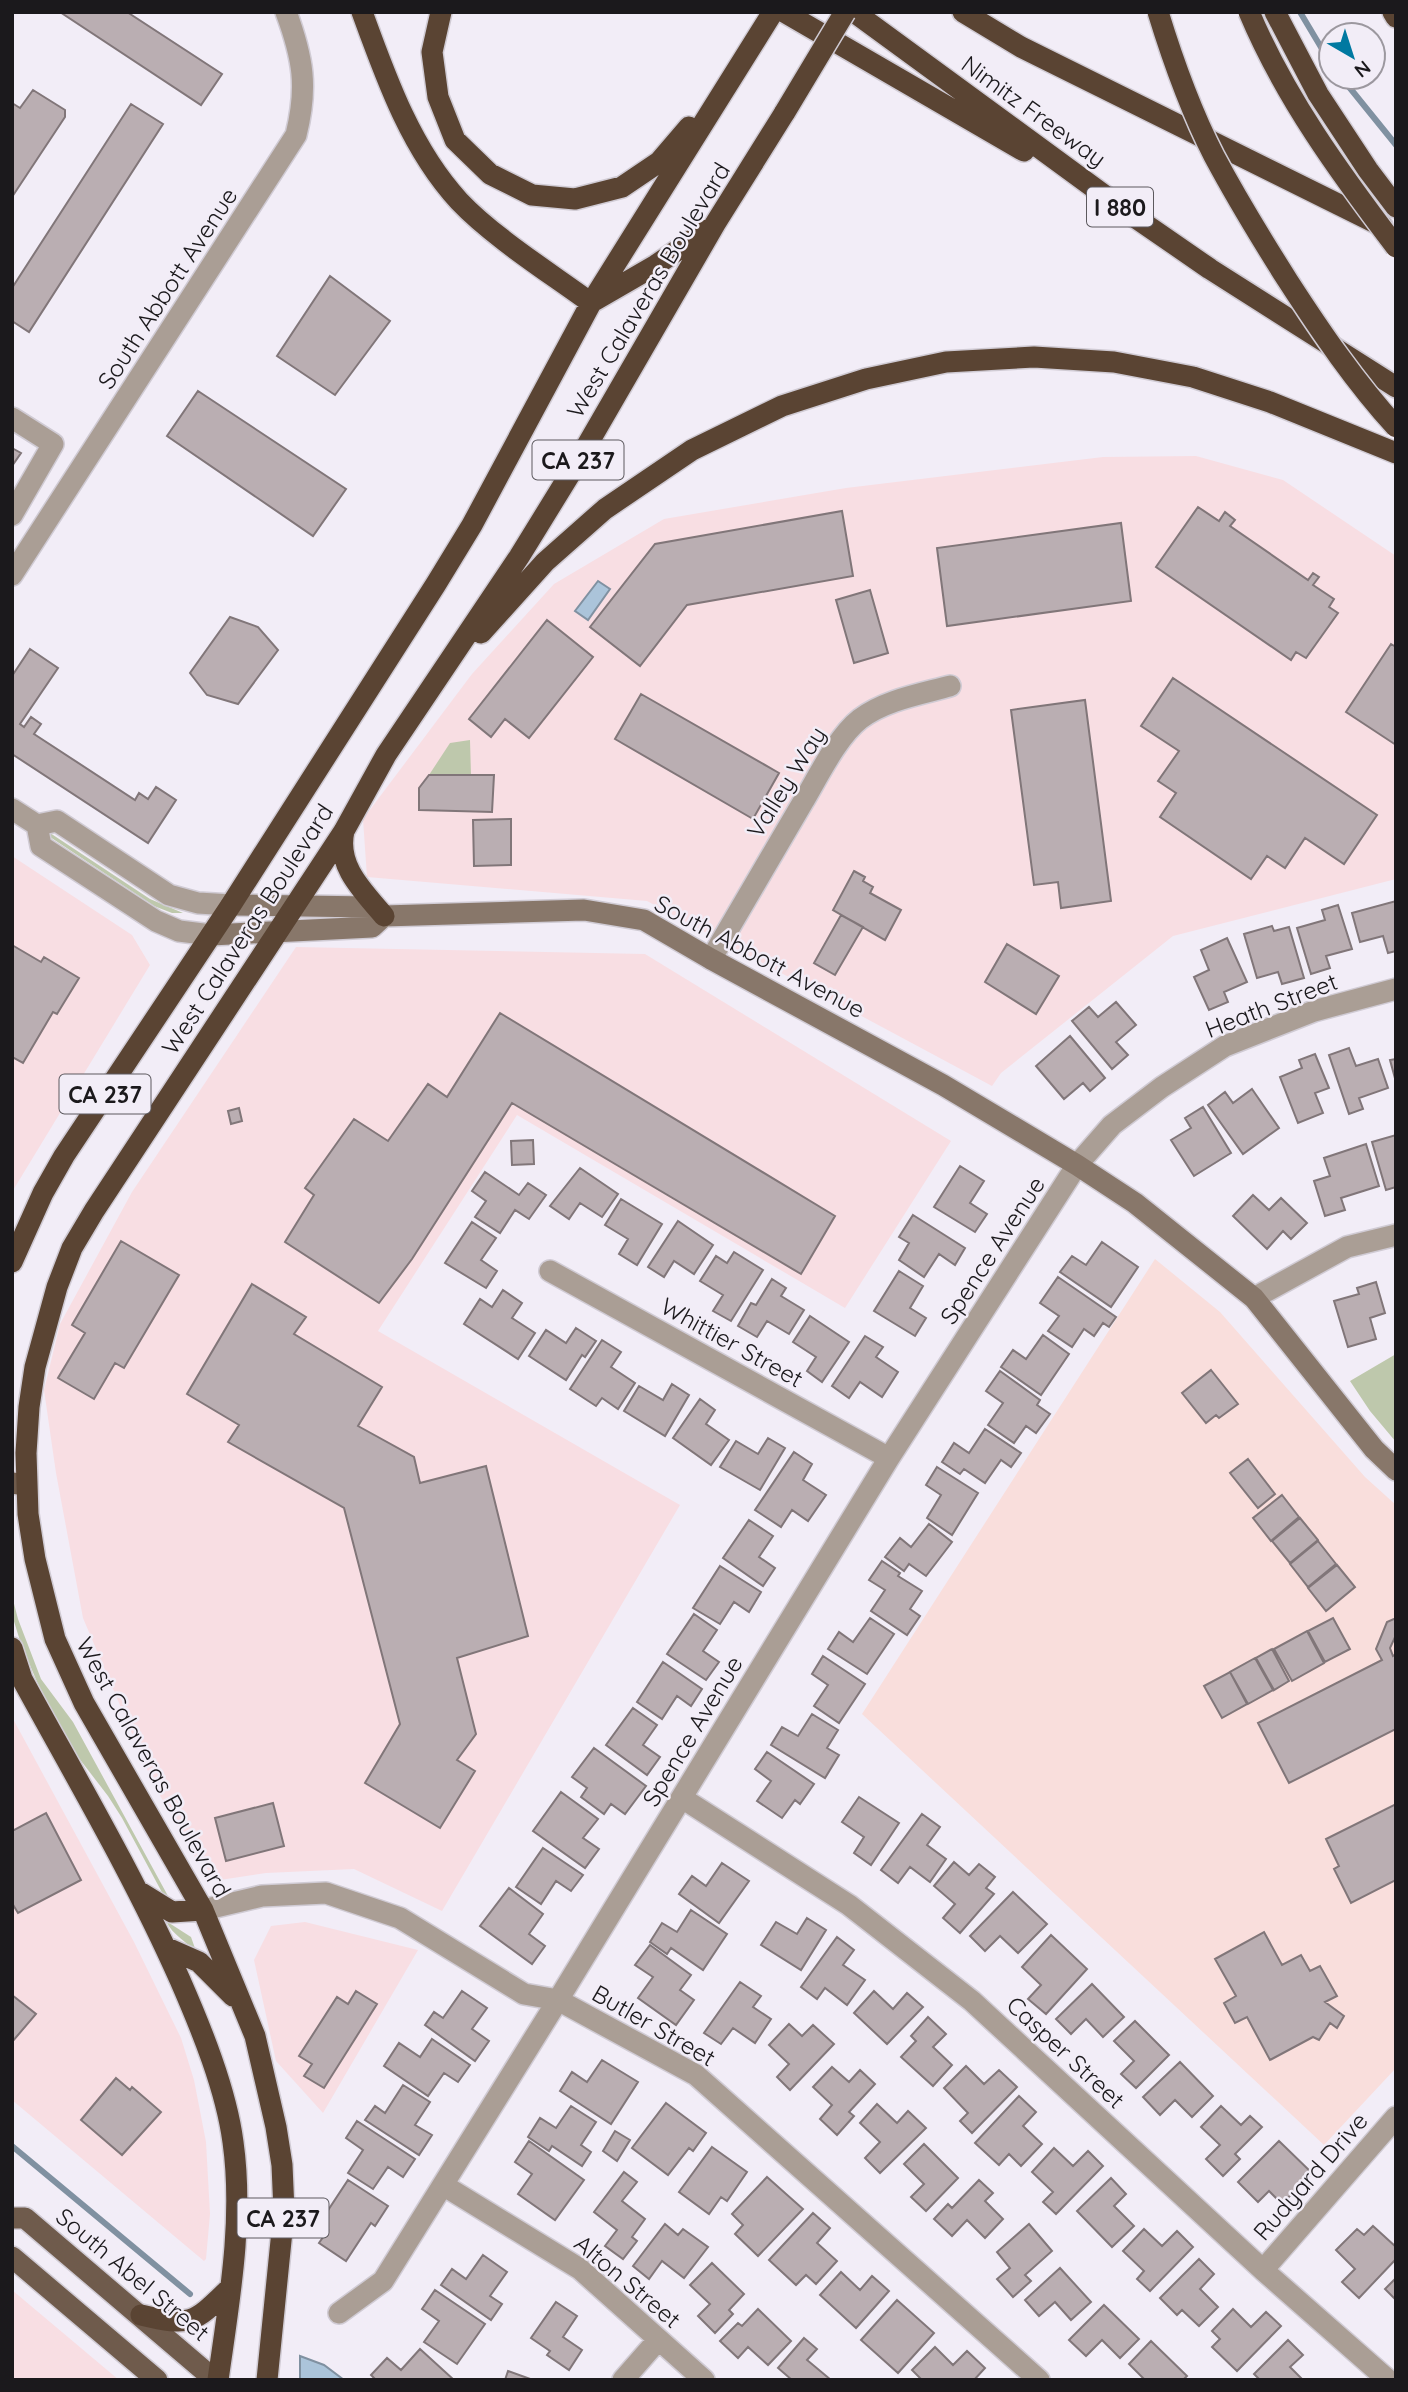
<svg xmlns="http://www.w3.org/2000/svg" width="1408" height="2392" font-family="Quicksand,sans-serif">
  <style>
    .commercial { fill: #f8dee3 }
    .education { fill: #f9dedc }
    .green { fill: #bec8ac }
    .water { fill: #abc4da; stroke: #8091a1; stroke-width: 2 }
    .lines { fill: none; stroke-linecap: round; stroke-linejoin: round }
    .stream { stroke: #8091a1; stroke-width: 6 }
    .building { fill: #baaeb2; stroke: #817679; stroke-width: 2 }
    .street-casing { stroke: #d0cbd4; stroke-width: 24 }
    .secondary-casing { stroke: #d0cbd4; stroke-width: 24 }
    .primary-casing { stroke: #d0cbd4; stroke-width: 24 }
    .highway-casing { stroke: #d0cbd4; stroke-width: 24 }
    .street { stroke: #aa9e95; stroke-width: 21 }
    .secondary { stroke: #88776a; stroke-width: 21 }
    .primary { stroke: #6f5b4c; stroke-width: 21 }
    .highway { stroke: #5a4433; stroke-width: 21 }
    .highway-bridge-casing { stroke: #d0cbd4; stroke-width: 24; stroke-linecap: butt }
    .highway-bridge { stroke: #5a4433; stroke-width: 21 }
    .labels { text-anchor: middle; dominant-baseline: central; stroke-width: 5; stroke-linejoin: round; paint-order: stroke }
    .shield { fill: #f2edf7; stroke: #5c595e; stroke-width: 2 }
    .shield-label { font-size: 23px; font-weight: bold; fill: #1b191c }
    .street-label { font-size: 24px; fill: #1b191c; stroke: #f2edf7 }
  </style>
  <rect width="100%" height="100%" fill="#f2edf7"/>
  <path class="commercial" d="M1196 456 1283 480 1396 556V879L1173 936 1001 1073 992 1086 647 901 367 877 363 819 472 674 554 584 664 519 846 488 1103 457Z
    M12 856 132 935 150 965 12 1192Z
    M296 947 645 954 951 1141 845 1308 517 1115 378 1331 680 1505 442 1911 354 1869 266 1873 220 1880 196 1859 153 1783 83 1618 56 1473 44 1390 60 1324 132 1192Z
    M12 1717 134 1942 181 2038 194 2080 206 2142 210 2214 206 2259 204 2261 12 2100Z
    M305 1922 418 1950 323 2113 276 2061 254 1960 271 1926Z
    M12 2290 119 2380H12Z"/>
  <path class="education" d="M1155 1259 1220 1312 1365 1477 1396 1505V2068L1324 2145 862 1714Z"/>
  <path class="green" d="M470 740 471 775H429L450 743Z
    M47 831 150 899 183 913H172L154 906 44 833Z
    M1396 1354V1442L1370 1411 1350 1381Z
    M12 1596 18 1619 41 1679 73 1722 168 1896V1899L165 1898 122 1818 108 1796 65 1740 43 1696 21 1644 12 1615Z
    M166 1921 191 1937 197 1954C187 1941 173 1936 166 1921Z"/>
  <path class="water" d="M598 581 610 589 588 620 575 611Z
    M300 2356 324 2365 344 2380H300Z"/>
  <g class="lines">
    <path class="stream" d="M1300 12 1331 64
      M1341 77 1396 145
      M12 2146 190 2294"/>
  </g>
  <path class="building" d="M60 12H127L222 74 201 105Z
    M33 90 65 110V117L12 197V103L20 108Z
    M131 104 163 124 29 332 12 321V288Z
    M330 276 390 321 335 395 277 356Z
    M198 391 346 489 313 536 167 436Z
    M12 448 21 453 12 466Z
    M1198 507 1219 521 1225 512 1235 520 1230 526 1308 580 1313 573 1319 577 1313 585 1334 599 1329 607 1338 613 1306 658 1296 652 1291 660 1156 567Z
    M842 511 853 576 687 605 640 666 590 627 655 544Z
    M1121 523 1131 601 947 626 937 548Z
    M870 590 888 653 854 663 836 600Z
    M230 617 258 627 278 650 238 704 207 695 190 673Z
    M547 620 593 657 529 738 505 719 491 737 469 719Z
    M1391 644 1396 647V745L1346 712Z
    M30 649 58 668 20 724 24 727 31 717 41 724 34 734 135 800 139 793 148 799 156 787 176 800 148 843 12 754V676Z
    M1173 678 1377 815 1344 864 1305 838 1285 868 1267 856 1251 879 1160 817 1176 793 1158 781 1179 751 1141 726Z
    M641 694 779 773 753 819 615 739Z
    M1085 700 1111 901 1061 908 1058 882 1034 885 1011 710Z
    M429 775H494L492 812 419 810V788Z
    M511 819V865L474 866 473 820Z
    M854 871 865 877 863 881 873 887 870 893 901 910 885 940 833 910Z
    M1396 901V951L1388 953 1383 936 1360 942 1352 913Z
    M1338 905 1352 949 1326 956 1330 968 1311 974 1297 928 1325 920 1322 910Z
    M841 915 863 927 835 975 814 963Z
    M1272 926 1274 931 1289 927 1304 978 1282 984 1278 972 1257 978 1244 934Z
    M1227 938 1247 982 1224 992 1228 1002 1209 1010 1194 977 1209 970 1201 950Z
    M1007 944 1059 976 1036 1014 985 982Z
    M12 945 41 962 44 957 79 978 57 1014 53 1012 23 1063 12 1057Z
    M1116 1002 1136 1025 1116 1042 1128 1055 1112 1069 1072 1021 1089 1007 1098 1017Z
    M500 1013 835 1216 801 1274 512 1103 412 1259 379 1303 285 1242 314 1195 305 1188 354 1119 388 1141 428 1084 447 1097Z
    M1070 1036 1105 1078 1090 1091 1083 1083 1064 1099 1036 1066Z
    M1349 1048 1356 1066 1378 1059 1388 1088 1359 1098 1363 1109 1349 1114 1329 1055Z
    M1315 1054 1329 1088 1315 1093 1323 1113 1298 1123 1280 1077 1302 1068 1299 1060Z
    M1396 1059V1082L1390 1060Z
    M1252 1089 1279 1128 1243 1154 1208 1105 1225 1092 1233 1103Z
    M1203 1107 1231 1153 1194 1176 1171 1140 1191 1128 1185 1118Z
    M239 1108 242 1121 231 1124 228 1111Z
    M1396 1135V1187L1386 1190 1372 1142Z
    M533 1140 534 1164 512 1165 511 1141Z
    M1366 1144 1379 1186 1341 1198 1345 1210 1325 1216 1314 1181 1330 1176 1324 1158Z
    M960 1166 984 1181 970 1203 987 1214 975 1232 934 1207Z
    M580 1168 618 1194 602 1217 580 1203 569 1219 550 1206Z
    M485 1172 519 1195 528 1183 546 1195 529 1219 515 1210 500 1233 475 1217 486 1201 472 1191Z
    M1253 1195 1269 1210 1281 1198 1307 1223 1291 1239 1283 1231 1267 1249 1233 1216Z
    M621 1199 662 1224 637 1265 619 1254 628 1239 605 1225Z
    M913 1215 965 1248 955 1265 939 1254 924 1277 899 1260 909 1243 899 1237Z
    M678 1221 713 1245 694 1274 674 1261 664 1277 648 1267Z
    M472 1222 496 1238 481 1260 497 1271 486 1288 445 1263Z
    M121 1241 179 1275 124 1368 115 1363 94 1399 58 1378 85 1333 72 1325Z
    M1102 1242 1138 1267 1111 1307 1060 1272 1072 1256 1086 1265Z
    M734 1252 763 1270 731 1321 713 1311 723 1295 700 1281 716 1256 727 1263Z
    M899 1271 923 1286 910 1308 926 1318 915 1336 874 1311Z
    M1058 1277 1116 1317 1109 1327 1103 1323 1094 1336 1084 1329 1072 1347 1048 1331 1059 1316 1040 1303Z
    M772 1279 786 1288 781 1296 804 1310 789 1334 767 1321 757 1337 738 1326 751 1303 756 1305Z
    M1376 1282 1385 1313 1370 1318 1376 1339 1348 1347 1334 1301 1359 1294 1357 1288Z
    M252 1284 306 1317 294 1334 382 1387 358 1426 414 1457 420 1483 486 1466 528 1636 457 1658 476 1734 457 1760 475 1771 440 1828 365 1783 400 1724 344 1508 228 1442 239 1425 187 1394Z
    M503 1290 522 1303 512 1318 535 1333 518 1359 464 1324 480 1299 492 1307Z
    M810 1316 849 1342 822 1382 807 1371 816 1357 793 1342Z
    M576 1328 596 1341 585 1357 582 1355 566 1380 529 1356 546 1330 566 1343Z
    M1043 1335 1069 1354 1041 1395 1001 1367 1013 1350 1026 1359Z
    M865 1336 883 1347 876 1357 898 1372 882 1397 860 1382 849 1398 832 1386Z
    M602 1340 621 1352 611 1367 635 1383 618 1409 602 1398 596 1406 570 1389Z
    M1211 1370 1238 1404 1219 1418 1216 1415 1206 1423 1182 1393Z
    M1000 1371 1040 1400 1037 1405 1050 1414 1036 1433 1026 1426 1014 1443 988 1425 1003 1403 986 1391Z
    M672 1384 689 1395 665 1436 624 1411 639 1386 663 1400Z
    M700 1399 715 1410 706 1424 729 1440 711 1465 673 1438Z
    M985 1429 1021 1453 1011 1467 1001 1460 985 1483 964 1469 960 1474 942 1462 954 1443 969 1453Z
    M768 1438 785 1448 760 1490 720 1467 736 1441 758 1454Z
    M794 1452 812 1464 803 1480 826 1495 808 1521 792 1510 781 1527 755 1510Z
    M1248 1459 1275 1494 1258 1508 1230 1473Z
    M937 1467 978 1493 952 1535 927 1518 941 1495 926 1485Z
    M1282 1495 1299 1517 1271 1541 1253 1518Z
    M1300 1518 1318 1540 1290 1563 1272 1541Z
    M749 1520 773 1536 759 1557 775 1568 763 1586 723 1558Z
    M929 1524 952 1542 926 1576 909 1564 904 1571 885 1557 900 1538 911 1547Z
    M1318 1541 1336 1564 1308 1587 1290 1564Z
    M882 1561 900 1573 898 1576 922 1591 910 1609 920 1616 907 1635 871 1611 885 1590 869 1580Z
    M1337 1565 1355 1587 1326 1611 1308 1588Z
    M720 1566 761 1592 749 1612 734 1602 720 1624 693 1608Z
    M694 1614 717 1630 703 1651 719 1662 706 1680 667 1654Z
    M870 1618 894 1634 867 1674 828 1649 839 1632 853 1642Z
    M1333 1618 1350 1649 1325 1662 1308 1631Z
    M1396 1618V1635L1390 1648 1393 1656 1396 1654V1729L1289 1783 1258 1723 1382 1660 1376 1649 1387 1622Z
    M1307 1631 1324 1663 1292 1681 1274 1649Z
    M1272 1649 1289 1681 1274 1690 1256 1658Z
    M823 1656 865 1684 839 1723 814 1706 828 1685 812 1674Z
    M1255 1658 1273 1690 1248 1704 1230 1672Z
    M663 1662 702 1689 691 1706 677 1696 662 1719 637 1702Z
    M1230 1672 1247 1704 1222 1718 1204 1686Z
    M633 1708 657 1725 643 1745 660 1757 647 1775 606 1745Z
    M812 1714 838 1730 827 1748 839 1755 825 1778 771 1745 782 1727 798 1736Z
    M594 1748 646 1786 625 1814 611 1804 604 1814 581 1797 587 1788 572 1777Z
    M767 1752 814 1784 800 1804 795 1800 782 1818 757 1801 771 1781 755 1769Z
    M561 1792 598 1819 583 1838 599 1849 585 1868 533 1831Z
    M859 1797 899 1823 871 1865 854 1853 864 1837 842 1822Z
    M273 1803 284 1846 226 1861 215 1818Z
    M1396 1804V1880L1351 1903 1334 1869 1339 1866 1326 1839Z
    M46 1813 81 1880 18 1913 12 1903V1831Z
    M922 1814 940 1827 927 1845 946 1859 930 1882 910 1867 898 1883 881 1870Z
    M543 1848 583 1875 571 1891 556 1881 541 1904 516 1887Z
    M954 1862 969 1875 979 1864 995 1877 986 1888 994 1894 960 1933 943 1918 955 1904 934 1886Z
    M722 1863 749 1881 719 1923 679 1894 692 1876 706 1886Z
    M509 1888 543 1914 529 1934 545 1946 532 1964 480 1926Z
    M1013 1892 1047 1924 1018 1953 1000 1936 985 1951 970 1936Z
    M691 1910 727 1934 703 1970 671 1948 667 1954 650 1942 662 1923 677 1932Z
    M807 1918 826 1930 801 1970 761 1945 776 1922 797 1934Z
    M1264 1932 1282 1965 1301 1955 1310 1971 1320 1966 1337 1996 1325 2002 1344 2016 1337 2028 1330 2023 1319 2040 1313 2037 1270 2060 1247 2017 1235 2023 1224 2003 1236 1996 1215 1959Z
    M1051 1935 1087 1969 1046 2014 1028 1999 1041 1985 1022 1967Z
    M837 1937 854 1950 843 1965 865 1980 847 2005 825 1988 817 1999 801 1987Z
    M650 1945 691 1975 680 1990 694 2000 676 2025 638 1998 653 1977 635 1965Z
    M740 1982 761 1996 753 2007 771 2019 755 2043 733 2028 721 2044 704 2033Z
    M1092 1984 1124 2017 1103 2037 1086 2019 1071 2034 1056 2019Z
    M356 1991 377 2004 324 2088 304 2076 312 2064 299 2056 337 1997 348 2004Z
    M462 1991 487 2008 472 2029 489 2041 475 2061 425 2025 434 2012 443 2018Z
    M874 1991 893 2009 907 1993 923 2007 887 2044 854 2013Z
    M12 1995 36 2014 12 2042Z
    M928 2017 946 2034 933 2047 952 2065 933 2086 901 2057 916 2041 911 2036Z
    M1135 2021 1169 2055 1136 2088 1121 2074 1134 2061 1114 2041Z
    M789 2024 802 2036 813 2025 834 2044 790 2090 777 2077 789 2064 769 2045Z
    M432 2039 470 2065 458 2082 444 2073 428 2096 384 2066 399 2043 420 2057Z
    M602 2060 638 2082 611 2124 560 2091 572 2072 587 2082Z
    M1180 2062 1213 2096 1192 2117 1175 2100 1160 2115 1143 2097Z
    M966 2066 984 2084 999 2070 1017 2087 972 2133 960 2121 968 2113 944 2088Z
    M832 2067 849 2082 860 2070 875 2084 849 2112 854 2116 837 2135 820 2119 832 2105 813 2087Z
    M116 2078 130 2090 132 2087 161 2112 122 2155 81 2120Z
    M403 2085 430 2102 415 2125 432 2135 419 2155 365 2120 375 2106 385 2113Z
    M1019 2096 1036 2112 1023 2126 1042 2144 1021 2166 1009 2154 999 2165 975 2143Z
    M666 2103 706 2133 693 2151 689 2148 668 2175 632 2148Z
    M877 2104 897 2123 908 2111 926 2128 880 2173 865 2158 880 2142 860 2123Z
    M571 2106 596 2122 581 2145 591 2152 582 2166 552 2146 549 2151 528 2137 540 2118 556 2128Z
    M1221 2106 1241 2125 1250 2116 1262 2127 1235 2154 1240 2159 1223 2176 1206 2159 1220 2145 1201 2127Z
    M357 2121 415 2159 403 2177 388 2167 373 2189 348 2173 363 2150 346 2138Z
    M615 2131 630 2140 617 2161 603 2151Z
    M529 2141 584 2180 555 2220 518 2194 532 2174 515 2162Z
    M1279 2141 1312 2173 1282 2204 1269 2191 1258 2202 1238 2182Z
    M924 2144 958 2178 926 2211 911 2197 924 2184 904 2164Z
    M712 2147 747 2172 727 2201 721 2197 709 2214 679 2192Z
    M1054 2148 1073 2166 1088 2151 1103 2166 1056 2214 1043 2202 1053 2192 1032 2172Z
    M624 2172 637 2182 622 2201 645 2219 632 2237 637 2241 623 2259 605 2246 617 2230 594 2212Z
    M767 2177 803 2209 758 2256 735 2234 743 2225 732 2214Z
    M1111 2178 1126 2194 1114 2206 1134 2226 1112 2247 1077 2211Z
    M348 2180 388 2206 375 2226 371 2223 346 2261 319 2243 328 2230 319 2224Z
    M979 2180 993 2193 985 2201 1003 2219 985 2238 967 2220 952 2236 934 2219 948 2204 952 2208Z
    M813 2213 830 2228 817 2243 837 2261 816 2284 806 2275 796 2285 769 2260Z
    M665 2224 678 2235 683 2229 708 2247 684 2278 662 2261 649 2279 633 2266Z
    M1029 2224 1052 2251 1025 2275 1031 2281 1013 2297 997 2279 1010 2268 997 2252Z
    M1373 2226 1396 2247V2259L1359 2298 1342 2282 1355 2269 1336 2250 1357 2229 1364 2235Z
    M1144 2229 1162 2246 1177 2231 1193 2247 1150 2291 1137 2279 1144 2271 1123 2251Z
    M483 2255 507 2272 490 2296 502 2304 491 2320 441 2285 452 2269 466 2279Z
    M1199 2259 1214 2274 1200 2289 1218 2307 1199 2326 1182 2310 1177 2315 1160 2298Z
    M712 2263 744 2294 729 2310 733 2314 715 2333 698 2316 710 2304 690 2285Z
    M1060 2268 1091 2302 1071 2320 1055 2302 1039 2316 1025 2300Z
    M841 2272 860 2290 872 2276 889 2291 856 2328 820 2295Z
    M1396 2278V2300L1385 2289Z
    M435 2290 485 2324 457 2364 424 2342 439 2321 422 2309Z
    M897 2300 934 2333 898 2373 861 2340Z
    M556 2302 577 2316 563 2337 582 2350 569 2370 547 2355 550 2351 531 2338Z
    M1104 2305 1139 2339 1120 2358 1102 2340 1086 2356 1069 2340Z
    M758 2309 791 2341 768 2365 748 2347 738 2358 720 2341 738 2323 742 2326Z
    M1233 2309 1251 2327 1266 2312 1281 2326 1237 2371 1212 2347 1220 2339 1212 2331Z
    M804 2338 817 2349 807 2360 831 2380H792L778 2368Z
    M1288 2340 1303 2355 1290 2367 1303 2380H1260L1254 2374Z
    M1151 2341 1187 2376 1183 2380H1145L1129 2364Z
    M935 2347 953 2365 967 2351 985 2368 974 2380H922L912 2370Z
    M420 2349 454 2380H376L371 2375 387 2358 401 2370Z
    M508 2371 533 2380H505Z"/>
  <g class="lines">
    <defs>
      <path id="street" d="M12 418 53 444 12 515
        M12 575 296 135C308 87 303 58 286 12
        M12 809 37 825 57 821 169 895 198 903 231 905
        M37 825 41 846 156 921 179 931 211 935
        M711 959C742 907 772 854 803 802 818 777 837 737 860 719 885 700 921 694 950 686
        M550 1271 889 1458
        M1254 1298 1347 1247 1396 1235
        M682 1798 849 1905 972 2001 1263 2270 1388 2380
        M203 1910 262 1896 326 1893 400 1918 524 1994 558 2000 696 2075 1039 2380
        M443 2185 580 2269 704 2380
        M1263 2270 1396 2117
        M339 2313 383 2281 558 2000 889 1458 1077 1165 1112 1125 1162 1087 1225 1046 1314 1011 1396 989
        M623 2380 658 2340"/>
      <path id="secondary" d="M231 905 370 907 384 916 584 910 644 920 711 959 943 1085 1077 1165 1135 1203 1254 1298 1374 1449 1396 1470
        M211 935 372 927 384 916"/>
      <path id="primary" d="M12 1483 26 1485
        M12 2218H25L215 2380
        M12 2257 157 2380"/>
      <path id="highway" d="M362 12C386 78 411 149 459 201 493 237 550 273 591 303
        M441 12 432 52 438 97 455 140 490 174 532 195 575 199 622 187 659 162 689 127
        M784 12 1024 151
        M854 12 1123 209 1210 269 1396 387
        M963 12 1021 47 1382 226
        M1275 12 1318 94 1368 170 1396 207
        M1393 12 1396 17
        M592 302 656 265 707 230
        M481 633 545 562 605 509 692 450 782 406 866 379 946 362 1034 357 1114 362 1193 377 1270 402 1396 453
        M344 831C336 866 363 891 384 916
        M12 1262 43 1193 64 1156 231 905 436 584 472 525 591 303 773 12
        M12 1648 22 1679C76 1778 134 1876 180 1980 201 2028 226 2089 233 2142 244 2220 229 2302 218 2380
        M138 1891 172 1912 203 1910
        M165 1947 199 1962 233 1996
        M141 2315C192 2327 194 2323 230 2288
        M267 2380 284 2211 282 2165 276 2127 255 2036 203 1910 84 1703 55 1639 35 1559 28 1514 26 1453 29 1407 35 1367 57 1287 72 1248 94 1211 344 831 386 755 519 557 575 466 715 224 785 112"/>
    </defs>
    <use href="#street" class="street-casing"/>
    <use href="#secondary" class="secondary-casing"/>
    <use href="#primary" class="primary-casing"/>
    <use href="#highway" class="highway-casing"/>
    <use href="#street" class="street"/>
    <use href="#secondary" class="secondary"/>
    <use href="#primary" class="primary"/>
    <use href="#highway" class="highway"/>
    <defs>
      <path id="highway-bridge" d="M1158 12C1173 61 1191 111 1214 156 1237 199 1262 240 1288 281 1321 332 1355 382 1396 427
        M1249 12C1285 98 1340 173 1396 247
        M785 112 845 12"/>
    </defs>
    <use href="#highway-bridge" class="highway-bridge-casing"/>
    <use href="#highway-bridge" class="highway-bridge"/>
  </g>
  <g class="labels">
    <g class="shield">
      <rect x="1087" y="187.5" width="66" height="39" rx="5"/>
      <rect x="532.5" y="440.5" width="91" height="39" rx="5"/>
      <rect x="59.5" y="1074.5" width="91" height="39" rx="5"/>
      <rect x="237.5" y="2198.5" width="91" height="39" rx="5"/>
    </g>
    <g class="shield-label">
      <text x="1120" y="207">I 880</text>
      <text x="578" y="460">CA 237</text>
      <text x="105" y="1094">CA 237</text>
      <text x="283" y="2218">CA 237</text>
    </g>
    <g class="street-label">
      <text transform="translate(1034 111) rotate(36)">Nimitz Freeway</text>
      <text transform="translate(167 288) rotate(-57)">South Abbott Avenue</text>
      <text transform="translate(648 290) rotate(-59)">West Calaveras Boulevard</text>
      <text transform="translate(786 782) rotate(-58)">Valley Way</text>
      <text transform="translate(247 929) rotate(-57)">West Calaveras Boulevard</text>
      <text transform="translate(760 956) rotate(28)">South Abbott Avenue</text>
      <text transform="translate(1271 1005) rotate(-21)">Heath Street</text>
      <text transform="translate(992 1250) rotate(-57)">Spence Avenue</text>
      <text transform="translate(732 1342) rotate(29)">Whittier Street</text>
      <text transform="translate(692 1731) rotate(-59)">Spence Avenue</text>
      <text transform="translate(154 1767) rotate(61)">West Calaveras Boulevard</text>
      <text transform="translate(654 2025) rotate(30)">Butler Street</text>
      <text transform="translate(1066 2052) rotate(43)">Casper Street</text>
      <text transform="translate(1310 2176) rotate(-49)">Rudyard Drive</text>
      <text transform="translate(133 2274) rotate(40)">South Abel Street</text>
      <text transform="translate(628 2281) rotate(40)">Alton Street</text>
    </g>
  </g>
  <rect width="1408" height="2392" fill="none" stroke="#1b191c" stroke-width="28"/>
  <g transform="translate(1352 56) rotate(141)"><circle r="33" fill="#f2edf7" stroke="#9c989f" stroke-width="2"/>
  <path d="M0-5L12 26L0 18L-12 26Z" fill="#0079a1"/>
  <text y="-10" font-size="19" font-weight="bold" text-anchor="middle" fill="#1b191c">N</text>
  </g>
</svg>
